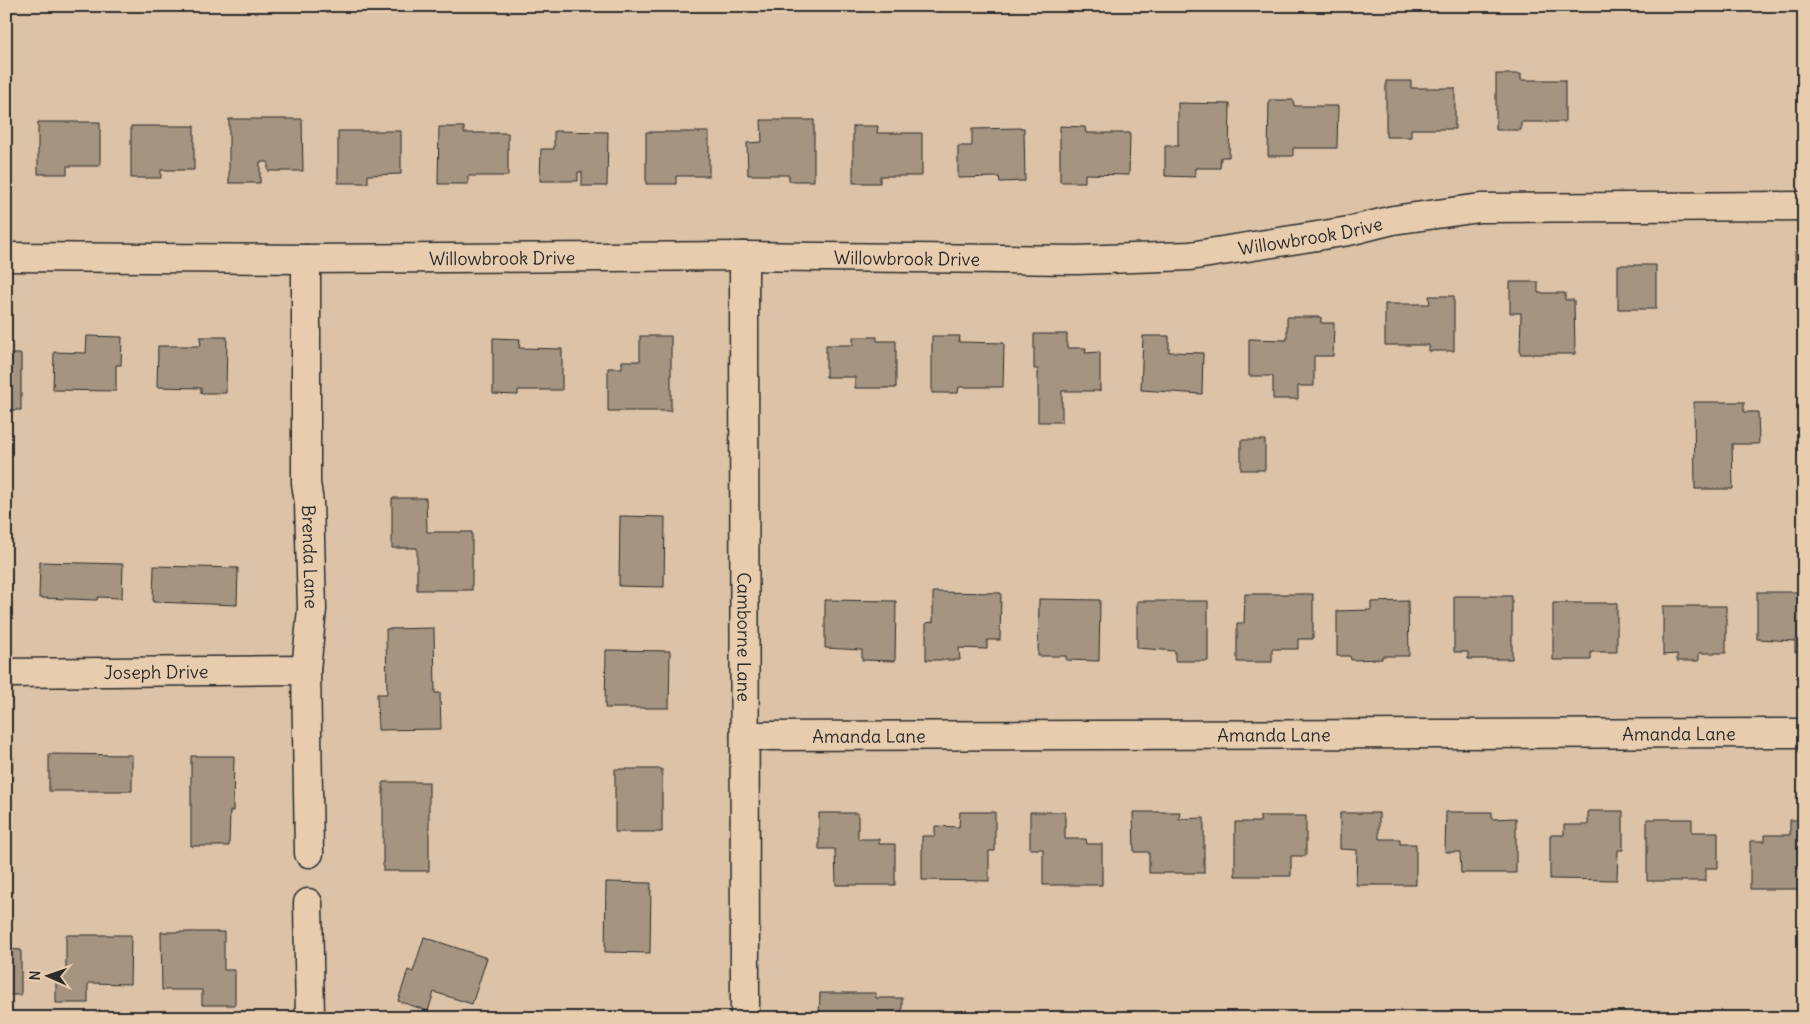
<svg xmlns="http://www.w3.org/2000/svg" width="1810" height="1024" font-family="Delius,sans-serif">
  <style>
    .building { fill: #a49480; stroke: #2b2b2b }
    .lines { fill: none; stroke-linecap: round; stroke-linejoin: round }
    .minor-casing { stroke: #2b2b2b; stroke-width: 31 }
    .minor { stroke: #e7ccae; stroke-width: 28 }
    .labels { text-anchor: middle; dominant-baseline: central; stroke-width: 5; stroke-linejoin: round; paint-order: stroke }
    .street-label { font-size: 18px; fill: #2b2b2b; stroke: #e7ccae }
  </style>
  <rect width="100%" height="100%" fill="#dcc2a6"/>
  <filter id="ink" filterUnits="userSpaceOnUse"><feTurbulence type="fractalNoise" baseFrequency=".02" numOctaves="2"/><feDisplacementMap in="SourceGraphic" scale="10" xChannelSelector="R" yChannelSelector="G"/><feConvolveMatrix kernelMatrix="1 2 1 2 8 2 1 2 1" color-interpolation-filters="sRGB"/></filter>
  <g filter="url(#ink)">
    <path class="building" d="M1496 74H1521V80H1565V122H1521V130H1496Z
      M1386 81H1411V88H1455V129H1411V137H1386Z
      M1269 100H1293L1294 106H1338L1337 148H1293V156H1268Z
      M1178 103 1230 104 1229 157H1221L1220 168H1195V177L1165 176V146H1178Z
      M229 119H302L303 171H268V162H260V183H229Z
      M761 120H814V181H789V175H748L747 143 762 142Z
      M38 122H100V166H67V174H38Z
      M131 126H194V170H161V178H131Z
      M853 126H878L877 133H922V176H880V183H853Z
      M1060 126 1085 127 1086 133H1130L1129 175 1085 174V182H1060Z
      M439 127H464V133H508V176H468V184H438Z
      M1024 128 1025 181 1000 182 999 177 958 178V146H972V129Z
      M338 131H401V174L368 175V183H338Z
      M554 131 608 132 607 186H582V172H578V181H540L541 149H554Z
      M646 132H709V176H676V184H646Z
      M1795 251H1804V284H1796Z
      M1618 265H1656V309H1618Z
      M1510 282H1538V293H1565V300H1574L1575 354H1520L1521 313H1510Z
      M1429 296H1454V351H1429V345H1385V304H1430Z
      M1287 317H1321V323H1334L1333 356H1314V386H1298V399H1273V376H1249V339L1287 340Z
      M1034 334H1067V348H1086L1085 353 1100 352V391H1062V422H1038V369H1034Z
      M87 336 122 337 121 365H116V391L53 390 54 352 86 353Z
      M640 336H671V411H608V368H622V361H640Z
      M932 336H960L959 342 1004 343 1003 387H959L958 393H932Z
      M1143 336H1169V352L1203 353 1202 394 1141 390Z
      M200 337H227L226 393H201V388L157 387 158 346H201Z
      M853 337H877V341H896V388H855V377H826V345H853Z
      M493 338 520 339 519 348 562 349V390H518V395L493 394Z
      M6 354H21V410H6Z
      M1694 402H1744V412H1758L1759 444H1732L1733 489H1695Z
      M1241 440H1265V470H1241Z
      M392 498H426L427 532H472V590H417V548H392Z
      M620 516 665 517 664 587 619 586Z
      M40 562 123 564 122 598 98 597 97 600 39 598Z
      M154 566 238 568 237 605 153 602Z
      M933 592 1001 593 1000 640H987V649L959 648 960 660H926V623L933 622Z
      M1757 592H1804V652H1795V641L1757 639Z
      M1245 594H1313V639H1298V649H1272V662H1237V623H1244Z
      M1454 596H1512V659H1468V652H1454Z
      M1039 599 1100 600 1099 661 1066 660V656H1038Z
      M825 600 896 601 895 661 862 660V650L825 648Z
      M1137 601H1208V661H1175V651L1137 648Z
      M1408 601 1409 656H1382V659L1351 660 1350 656H1337V611L1371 610V602Z
      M1553 603H1617V652H1591V660H1553Z
      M1663 606H1726V653H1699V661H1677V654L1663 655Z
      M434 628 435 693H440L441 729 378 730 377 694H387L386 629Z
      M606 650 670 651 669 708H605Z
      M49 754 132 755V791H49Z
      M191 756H234L233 811H230L229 846H191Z
      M6 757H13L11 791H6Z
      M615 769H662V832H615Z
      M383 782H429V871H383Z
      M1588 811H1623V850H1618L1617 880 1550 879V835H1564V825H1588Z
      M960 812H995V851H989V881L922 880V836H935V826L959 827Z
      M1030 812H1065V839H1086L1087 844H1102V885H1043V849H1030Z
      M1133 812H1180L1179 819 1204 818V873H1149V852H1134Z
      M1446 812H1492V819L1516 818V873H1461L1460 852H1445Z
      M819 813H858V839H879V844H895V885H836L835 849H819Z
      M1340 813H1379V839H1400V844H1416V885H1356L1357 850 1340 849Z
      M1260 816H1306V856H1291V876H1235V822H1260Z
      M1647 819H1692V832H1718V868H1706V881H1647Z
      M1790 820H1804V889H1750V841H1765V835H1790Z
      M606 882 651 883 650 953 605 952Z
      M161 932H224V970H235V1005H202V990H162Z
      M66 935H131L130 984 88 983V1003H56V972L66 973Z
      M424 937 487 958 472 1004 434 992 428 1011 398 1001 408 970 413 972Z
      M6 949 21 950V995H7V1001H6Z
      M820 993H876V998H902V1018H819Z"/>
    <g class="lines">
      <defs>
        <g id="minor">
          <path id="s1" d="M744 256 745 1018"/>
          <path id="s2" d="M6 257 306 259 744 256 1077 260 1190 256 1349 231 1393 220 1480 208 1804 206"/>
          <path id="s3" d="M306 259V483L309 503 312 609 306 670 309 853"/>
          <path id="s4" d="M6 673 306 670"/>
          <path id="s5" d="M745 736 1804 733"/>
          <path d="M308 903 310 1018"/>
        </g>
      </defs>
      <use href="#minor" class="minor-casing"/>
      <use href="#minor" class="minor"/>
    </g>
  </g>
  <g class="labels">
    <g class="street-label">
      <text stroke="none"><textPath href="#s2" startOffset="1306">Willowbrook Drive</textPath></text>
      <text stroke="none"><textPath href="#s2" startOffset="496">Willowbrook Drive</textPath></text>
      <text stroke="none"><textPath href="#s2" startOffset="901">Willowbrook Drive</textPath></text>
      <text stroke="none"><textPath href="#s3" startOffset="298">Brenda Lane</textPath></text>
      <text stroke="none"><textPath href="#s1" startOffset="381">Camborne Lane</textPath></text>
      <text stroke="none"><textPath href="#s4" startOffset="150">Joseph Drive</textPath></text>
      <text stroke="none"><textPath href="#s5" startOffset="934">Amanda Lane</textPath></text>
      <text stroke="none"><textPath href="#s5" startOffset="529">Amanda Lane</textPath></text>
      <text stroke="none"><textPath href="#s5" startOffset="124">Amanda Lane</textPath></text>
    </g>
  </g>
  <rect width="1810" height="1024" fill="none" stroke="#e7ccae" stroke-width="25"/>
  <rect x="12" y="12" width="1785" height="999" fill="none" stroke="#2b2b2b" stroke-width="2" filter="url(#ink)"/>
  <g transform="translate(48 976) rotate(272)" stroke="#e7ccae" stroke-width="4" paint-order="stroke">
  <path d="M0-4L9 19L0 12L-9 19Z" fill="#2b2b2b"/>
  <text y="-8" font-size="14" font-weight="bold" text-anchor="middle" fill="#2b2b2b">N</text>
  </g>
</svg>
